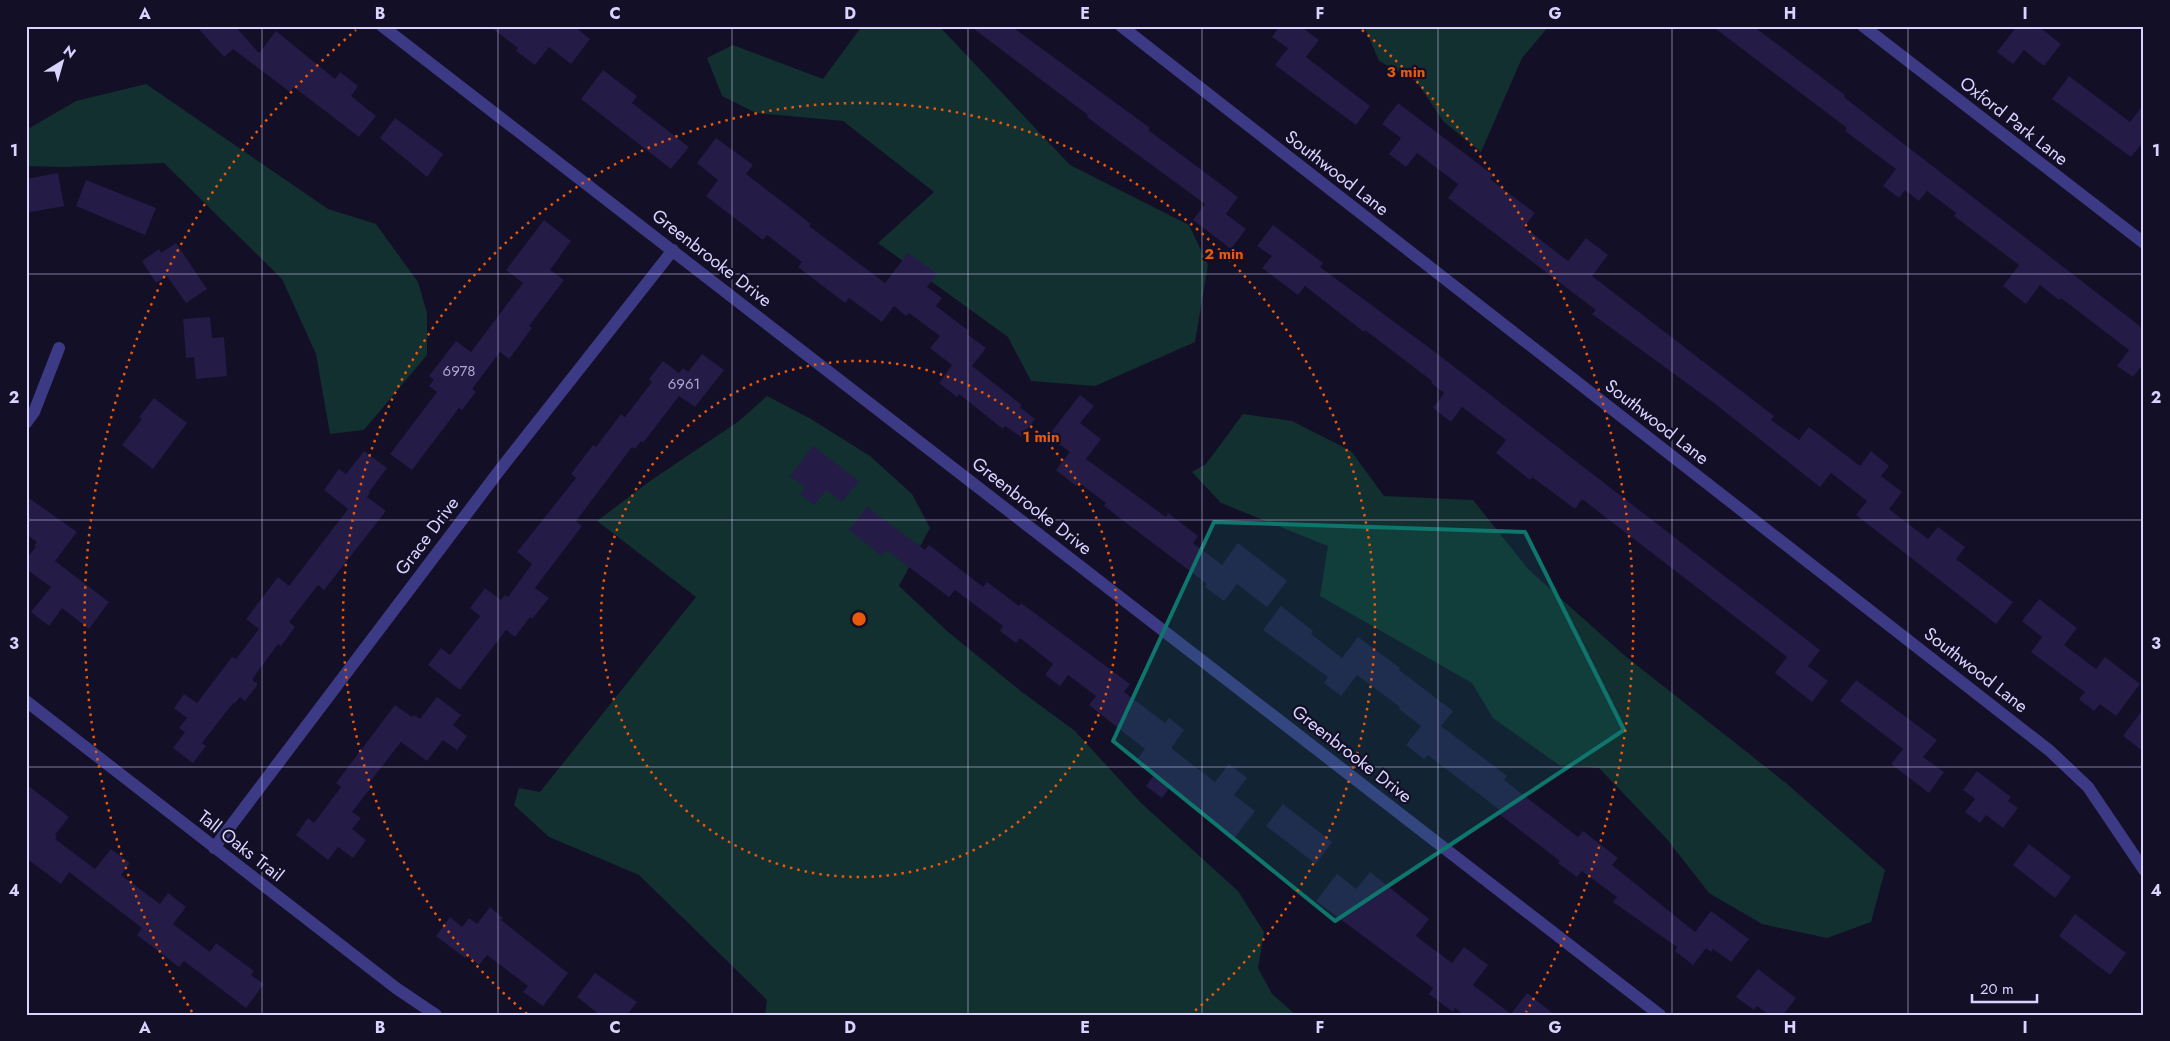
<svg xmlns="http://www.w3.org/2000/svg" width="2170" height="1041" font-family="Jost,sans-serif">
  <style>
    .green { fill: #12302f }
    .building { fill: #241b47 }
    .lines { fill: none; stroke-linecap: round; stroke-linejoin: round }
    .street { stroke: #3d3a85; stroke-width: 12 }
    .marked { fill: #0f766e; fill-opacity: 0.2; stroke: #0f766e; stroke-width: 4; stroke-linejoin: round }
    .grid { fill: none; stroke: #d9d4ff; stroke-width: 1; stroke-opacity: 0.55 }
    .ring { fill: none; stroke: #e8590c; stroke-width: 2.5; stroke-dasharray: 2.5 5 }
    .labels { text-anchor: middle; dominant-baseline: central; stroke-width: 4.5; stroke-linejoin: round; paint-order: stroke }
    .number-label { font-size: 15px; fill: #aca6d1 }
    .street-label { font-size: 18px; fill: #d9d4ff; stroke: #130f26 }
    .centre { fill: #e8590c; stroke: #130f26; stroke-width: 2.5 }
    .ring-label { font-size: 15px; text-anchor: middle; font-weight: bold; fill: #e8590c; stroke: #130f26; stroke-width: 4.5; stroke-linejoin: round; paint-order: stroke }
    .neatline { fill: none; stroke: #d9d4ff; stroke-width: 2 }
    .grid-label { font-size: 16px; text-anchor: middle; font-weight: bold; fill: #d9d4ff }
  </style>
  <rect width="100%" height="100%" fill="#130f26"/>
  <path class="green" d="M862 26H939L1070 165 1189 225 1208 265 1195 342 1095 386 1031 381 1008 337 878 243 934 192 843 121 756 113 722 96 707 58 733 45 823 79Z
    M1364 26H1549L1522 58 1481 152 1444 122 1416 81 1379 61Z
    M146 84 328 209 376 224 418 282 427 313V355L364 430 330 434 316 354 282 279 164 163 65 167 26 166V130L76 101Z
    M767 396 811 419 870 456 912 494 930 528 899 586 947 631 1022 692 1075 731 1141 803 1238 891 1264 932 1258 968 1272 994 1296 1015H765L767 1000 639 875 549 837 514 805 519 788 540 792 696 597 597 521 650 481 739 421Z
    M1243 414 1292 421 1351 451 1384 496 1473 500 1529 570 1624 655 1786 783 1885 870 1871 922 1827 938 1762 924 1709 893 1666 838 1599 768 1559 765 1493 718 1472 683 1320 596 1328 546 1221 503 1192 472 1206 464Z"/>
  <path class="building" d="M196 26H235L259 53 276 31 335 79 340 72 358 86 351 96 376 116 359 137 294 87 290 92 233 49 224 57Z
    M489 26H574L590 39 571 64 549 47 535 65 516 51 518 48Z
    M970 26H1011L1150 128 1148 130 1238 197 1226 214 1246 229 1231 249 1193 220 1205 204 1104 130 1087 117 1088 115Z
    M1280 26H1300L1319 40 1306 57 1370 106 1356 125 1275 65 1288 48 1272 37Z
    M1712 26H1753L1845 95 1844 97 1900 141 2136 323 2144 330V363L2133 377 2117 366 2129 350 2061 298 2059 300 2040 285 2026 304 2003 286 2019 265 1954 216 1956 213 1927 191 1919 201 1905 190 1899 198 1883 186 1896 169 1845 131 1847 128Z
    M2017 26H2038L2061 44 2044 66 2024 50 2013 64 1997 52Z
    M603 70 637 96 632 103 689 147 671 169 581 99Z
    M2069 76 2130 122 2144 104V141L2131 157 2052 99Z
    M1398 103 1493 175 1490 179 1535 213 1524 227 1568 261 1586 238 1608 255 1592 276 1774 416 1771 420 1799 440 1809 427 1860 466 1871 451 1889 466 1881 476 1902 492 1889 509 1928 539 1938 527 1965 547 1956 559 2013 602 1996 624 1856 515 1867 501 1831 473 1820 487 1714 403 1592 314 1596 310 1448 198 1458 184 1417 153 1406 167 1389 154 1401 138 1382 124Z
    M395 118 443 154 427 177 380 138Z
    M716 138 753 165 746 174 811 224 809 226 885 283 908 253 937 274 927 287 942 298 936 306 969 331 967 334 986 348 972 366 1022 405 1020 407 1035 419 1021 437 1005 426 1003 429 959 394 957 397 939 383 952 365 930 348 940 336 909 313 906 316 894 306 882 322 849 298 845 303 798 267 802 262 767 235 763 240 706 196 718 180 697 163Z
    M58 173 64 206 26 213V179Z
    M86 180 156 208 145 235 76 206Z
    M544 220 571 241 550 270 564 280 529 326 532 328 509 359 500 352 472 389 476 392 462 410 459 408 412 470 390 454 437 392 429 386 434 380 429 376 456 341 471 352 523 283 506 270Z
    M1273 225 1323 263 1320 267 1435 352 1820 650 1808 666 1828 681 1812 702 1775 673 1787 657 1582 499 1575 509 1532 477 1530 480 1496 453 1506 440 1462 407 1451 422 1433 408 1444 393 1431 383 1432 381 1365 330 1364 332 1305 286 1298 295 1262 268 1272 256 1257 246Z
    M176 243 207 289 186 303 167 276 156 283 142 261 159 249 161 253Z
    M210 317 212 338 224 337 227 376 196 379 194 357 186 358 183 319Z
    M702 354 724 370 695 407 679 396 643 443 641 441 635 449 632 447 576 521 582 526 535 588 549 598 532 619 530 617 515 637 506 630 460 690 428 665 441 648 450 655 480 616 470 608 485 588 501 600 505 595 508 597 532 564 517 552 576 478 571 474 593 445 596 447 621 414 625 417 652 382 649 379 663 361 679 373 683 368 688 372Z
    M1080 395 1094 406 1080 423 1101 439 1086 459 1166 517 1168 513 1198 536 1193 543 1222 565 1238 543 1287 581 1267 607 1237 584 1224 601 1205 587 1207 584 1104 506 1106 503 1078 482 1076 486 1056 470 1070 452 1048 436Z
    M154 398 187 423 153 469 122 445 142 419 139 417Z
    M813 446 859 481 842 502 826 490 814 505 800 494 805 487 790 476Z
    M364 451 387 468 369 492 370 493 367 497 386 511 324 590 318 585 289 622 295 627 281 646 278 644 256 674 252 680 258 684 245 701 240 697 234 704 233 703 202 743 206 746 193 763 173 748 185 732 179 728 187 718 174 708 184 694 197 703 232 657 236 659 259 629 246 619 278 577 289 586 348 509 324 490 339 469 346 474Z
    M26 496 77 532 55 561 109 602 89 629 62 608 49 626 31 612 51 587 26 569V559L36 547 34 546 37 542 26 534Z
    M867 507 925 550 929 545 983 587 987 582 1019 606 1021 603 1130 684 1124 692 1165 723 1169 718 1184 730 1171 748 1215 782 1229 764 1247 778 1234 795 1255 811 1235 837 1170 787 1162 798 1146 786 1154 775 1136 761 1145 749 1089 705 1096 696 1068 675 1060 686 1045 675 1053 664 1020 638 1016 643 1000 631 1003 626 955 590 949 597 886 550 882 556 849 530Z
    M2039 599 2077 628 2064 645 2096 669 2105 657 2140 684 2116 716 2100 704 2094 711 2079 699 2085 692 2031 652 2042 637 2022 621Z
    M1281 606 1313 631 1311 634 1342 658 1358 637 1400 668 1399 670 1453 711 1441 726 1507 776 1504 780 1578 837 1583 831 1618 858 1612 865 1695 932 1711 911 1749 939 1731 962 1713 949 1711 952 1706 948 1693 965 1675 951 1677 947 1613 902 1617 897 1582 871 1577 877 1558 863 1560 861 1499 814 1501 811 1428 755 1424 759 1406 745 1421 726 1399 709 1400 707 1357 675 1341 696 1324 683 1328 677 1263 630Z
    M1856 680 1937 740 1923 757 1944 772 1929 793 1891 764 1903 749 1840 701Z
    M437 697 461 715 453 725 467 736 457 750 443 740 427 761 401 742 369 783 372 786 352 812 361 818 352 829 366 840 353 858 338 847 328 860 296 835 308 818 314 823 341 787 336 783 395 705 412 717 414 715 420 719Z
    M2144 708V752L2123 736Z
    M1977 771 2011 797 2008 801 2018 808 2003 828 1986 815 1980 823 1965 812 1975 799 1963 790Z
    M26 784 69 817 55 835 57 836 55 839 95 869 111 849 130 863 121 875 160 904 168 893 186 907 173 924 210 952 216 943 254 971 251 975 264 984 246 1008 184 961 179 967 137 935 142 928 69 872 61 884 26 858Z
    M1283 804 1332 842 1316 864 1266 826Z
    M2029 844 2071 877 2055 898 2013 865Z
    M1370 872 1429 919 1416 936 1452 963 1464 947 1488 965 1473 985 1511 1014 1527 993 1555 1015H1464L1455 1008 1453 1012 1429 994 1433 988 1316 901 1337 874 1356 889Z
    M490 907 503 918 501 920 568 973 543 1006 523 992 528 986 487 955 479 965 467 956 465 958 436 936 450 917 462 927 469 918 477 924Z
    M2075 914 2126 953 2110 975 2059 936Z
    M1758 969 1796 998 1783 1015H1769L1757 1006 1754 1010 1736 997Z
    M595 973 637 1002 627 1015H600L577 997Z"/>
  <g class="lines">
    <path class="street" d="M382 26 1660 1015
      M1121 26 2050 751 2088 787 2144 870
      M1863 26 2144 243
      M26 423 34 412 59 348
      M26 701 396 988 436 1015
      M214 848 502 467 673 250"/>
  </g>
  <path class="marked" d="M1214 522 1525 532 1624 730 1335 921 1113 741Z"/>
  <path class="grid" d="M262 26V1015M498 26V1015M732 26V1015M968 26V1015M1202 26V1015M1438 26V1015M1672 26V1015M1908 26V1015M26 274H2144M26 520H2144M26 767H2144"/>
  <g class="ring">
    <circle cx="859" cy="619" r="258"/>
    <path d="M527 1014A516 516 0 1 1 1191 1014"/>
    <path d="M192 1012A774 774 0 0 1 356 30M1362 30A774 774 0 0 1 1526 1012"/>
  </g>
  <g class="labels">
    <g class="number-label">
      <text x="459" y="371">6978</text>
      <text x="684" y="384">6961</text>
    </g>
    <g class="street-label">
      <text transform="translate(2014 121) rotate(38)">Oxford Park Lane</text>
      <text transform="translate(1337 173) rotate(38)">Southwood Lane</text>
      <text transform="translate(712 258) rotate(38)">Greenbrooke Drive</text>
      <text transform="translate(1657 422) rotate(38)">Southwood Lane</text>
      <text transform="translate(1032 506) rotate(38)">Greenbrooke Drive</text>
      <text transform="translate(427 536) rotate(-53)">Grace Drive</text>
      <text transform="translate(1976 670) rotate(38)">Southwood Lane</text>
      <text transform="translate(1352 754) rotate(38)">Greenbrooke Drive</text>
      <text transform="translate(241 846) rotate(38)">Tall Oaks Trail</text>
    </g>
  </g>
  <circle cx="859" cy="619" r="8" class="centre"/>
  <g class="ring-label">
    <text x="1406" y="77">3 min</text>
    <text x="1224" y="259">2 min</text>
    <text x="1041" y="442">1 min</text>
  </g>
  <rect width="2170" height="1041" fill="none" stroke="#130f26" stroke-width="55"/>
  <g transform="translate(62 62) rotate(37)" stroke="#130f26" stroke-width="4" paint-order="stroke">
  <path d="M0-4L9 19L0 12L-9 19Z" fill="#d9d4ff"/>
  <text y="-8" font-size="14" font-weight="bold" text-anchor="middle" fill="#d9d4ff">N</text>
  </g>
  <path d="M1972 994v8h65v-8" fill="none" stroke="#d9d4ff" stroke-width="2.5"/>
  <text x="1980" y="994" font-size="15" fill="#d9d4ff" stroke="#130f26" stroke-width="4" paint-order="stroke">20 m</text>
  <rect x="28" y="28" width="2114" height="986" class="neatline"/>
  <g class="grid-label">
    <text x="145" y="19">A</text>
    <text x="380" y="19">B</text>
    <text x="615" y="19">C</text>
    <text x="850" y="19">D</text>
    <text x="1085" y="19">E</text>
    <text x="1320" y="19">F</text>
    <text x="1555" y="19">G</text>
    <text x="1790" y="19">H</text>
    <text x="2025" y="19">I</text>
    <text x="14" y="156">1</text>
    <text x="2156" y="156">1</text>
    <text x="14" y="403">2</text>
    <text x="2156" y="403">2</text>
    <text x="14" y="649">3</text>
    <text x="2156" y="649">3</text>
    <text x="14" y="896">4</text>
    <text x="2156" y="896">4</text>
    <text x="145" y="1033">A</text>
    <text x="380" y="1033">B</text>
    <text x="615" y="1033">C</text>
    <text x="850" y="1033">D</text>
    <text x="1085" y="1033">E</text>
    <text x="1320" y="1033">F</text>
    <text x="1555" y="1033">G</text>
    <text x="1790" y="1033">H</text>
    <text x="2025" y="1033">I</text>
  </g>
</svg>
